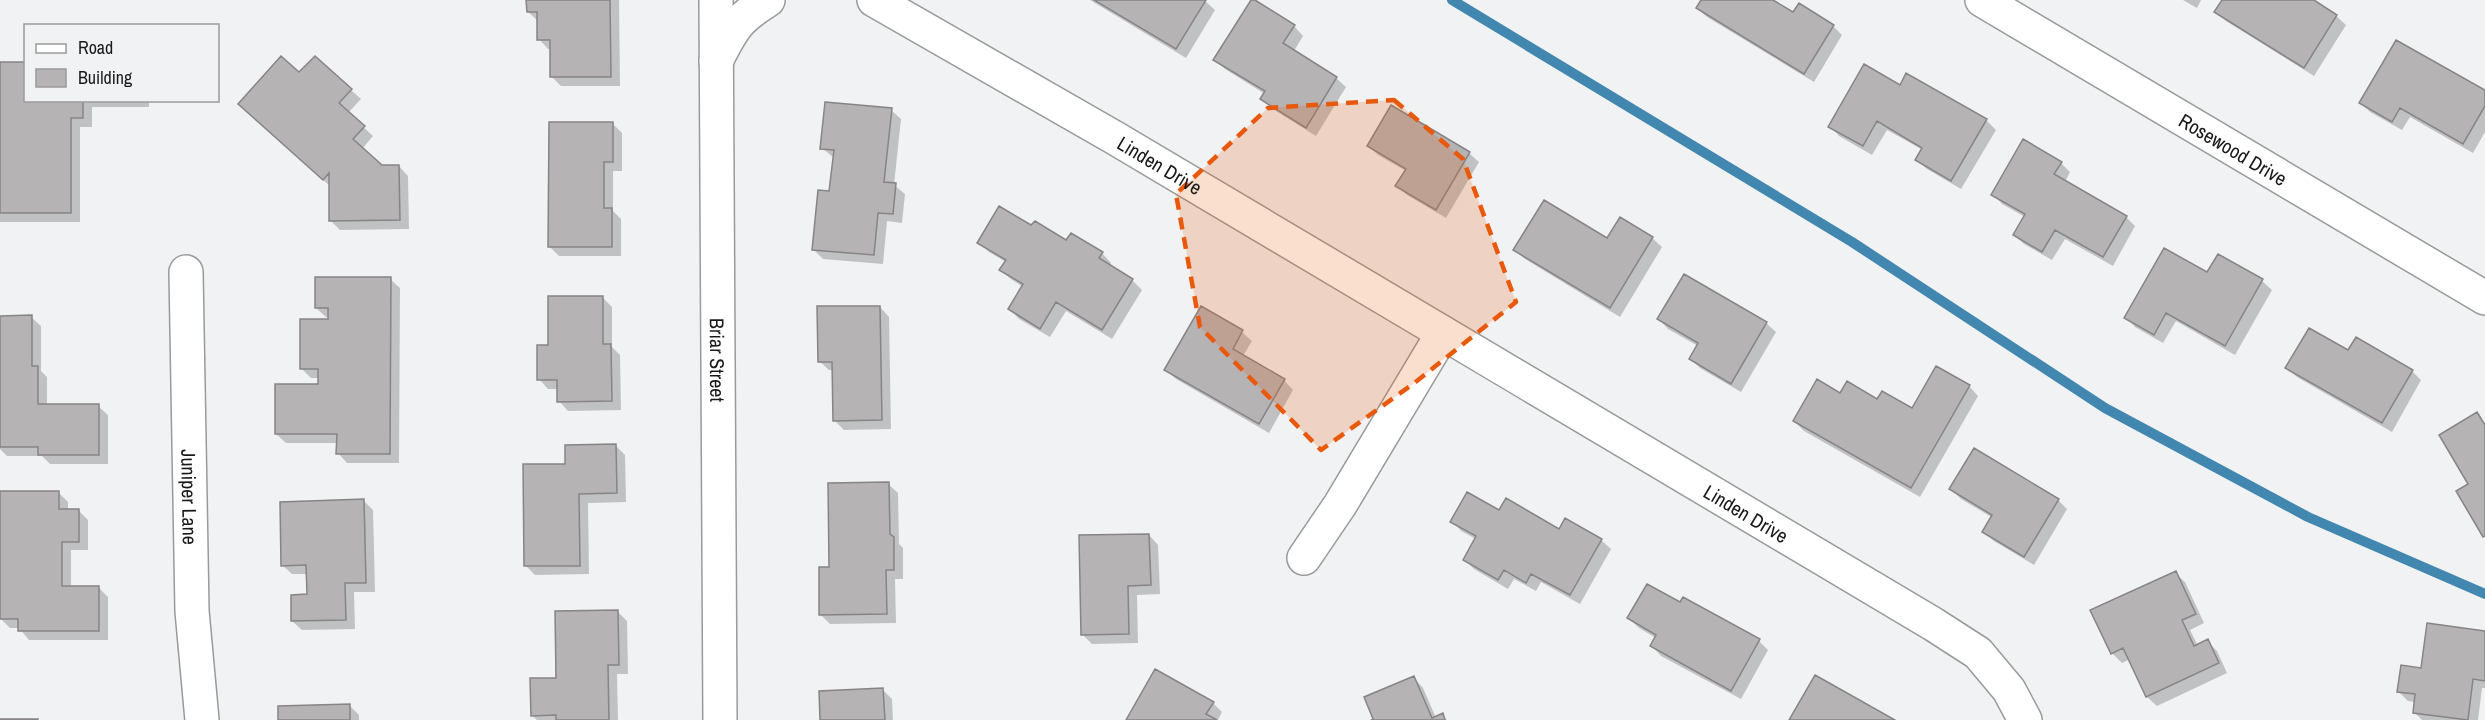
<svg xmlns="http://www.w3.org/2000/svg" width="2485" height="720" font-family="'Archivo Narrow',sans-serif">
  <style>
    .shadow { fill: #0003 }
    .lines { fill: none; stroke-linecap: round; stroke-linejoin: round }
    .stream { stroke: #4287af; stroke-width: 10 }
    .building { fill: #b5b3b4; stroke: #868485; stroke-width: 1.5 }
    .street-casing { stroke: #999a9b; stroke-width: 36 }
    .street { stroke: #fff; stroke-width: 33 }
    .marked { fill: #e8590c; fill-opacity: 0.2; stroke: #e8590c; stroke-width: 4.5; stroke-dasharray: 12 8; stroke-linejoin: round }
    .labels { text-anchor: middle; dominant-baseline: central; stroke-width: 4.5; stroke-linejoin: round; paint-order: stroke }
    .street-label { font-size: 20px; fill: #19191a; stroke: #f1f2f3 }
  </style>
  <rect width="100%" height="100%" fill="#f1f2f3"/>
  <path class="shadow" d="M528 0H619L620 86H561L552 77V49H548L539 39 538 21 528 12Z
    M1090 0H1204L1215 10 1186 58Z
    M1702 0H1770L1794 14 1833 26 1842 35 1814 82 1707 17 1697 8Z
    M2183 0H2201L2197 8Z
    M2224 0H2311L2336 16 2346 25 2314 76 2226 21 2216 11Z
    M1294 26 1303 36 1294 51 1336 78 1346 87 1316 136 1271 108 1262 99 1265 94 1225 69 1215 59Z
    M315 58 361 99 348 113 373 136 362 149 381 166H399L408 176 409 229 340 230 331 221 330 186 249 114 299 74Z
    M0 64 26 100H149V107H92V127H80V222H0Z
    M1907 75 1987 121 1996 130 1961 189 1927 169 1917 160 1923 150 1887 130 1872 155 1839 136 1830 126 1900 87Z
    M2485 92V132L2473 153 2410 117 2402 130 2370 112 2361 103Z
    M891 110 901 119 894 185 905 194 902 223 887 221 883 264 823 259 813 249 831 193 834 158 822 148Z
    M612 123 622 133V171H613V211L621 219V256H559L550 247Z
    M1369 146 1469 153 1479 162 1446 218 1407 195 1397 185 1406 171 1378 155Z
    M2061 163 2070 172 2065 182 2126 217 2135 226 2113 266 2065 239 2052 260 2024 244 2014 235 2025 217 2002 204 1993 194Z
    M1031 227 1067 242 1102 253 1111 263 1109 266 1132 280 1142 290 1112 339 1066 311 1050 337 1019 319 1010 309 1023 287 1011 279 1001 270 1006 262 989 252 979 242Z
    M1652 238 1662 247 1620 317 1525 259 1515 250Z
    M2219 256 2262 281 2272 290 2235 355 2176 321 2163 343 2135 327 2126 317 2208 274Z
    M1684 276 1766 323 1776 332 1741 392 1700 368 1691 359 1698 346 1668 329 1659 319Z
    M390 279 400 288 399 463H347L338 453V443H286L276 434 320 385V378H311L301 368 329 320V317H326L316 308Z
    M602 297 612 307V347L620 355 621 410 568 411 559 401 558 389H548L539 379 550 347Z
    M880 307 889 317 891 429 844 430 834 420 833 370H829L819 361Z
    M1202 308 1242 332 1252 341 1243 356 1284 380 1293 390 1269 433 1176 379 1166 370Z
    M0 317H31L41 326V371L47 377V406H98L108 415V464H50L42 456H7L0 449Z
    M2349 352 2412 371 2421 380 2392 432 2297 377 2287 368Z
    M1969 386 1978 396 1920 497 1804 431 1794 421 1841 395 1913 410Z
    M616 446 625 455 626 502 588 503 589 574 535 575 526 566 567 465Z
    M888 484 898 493 899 544 903 548V579H895L896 623 830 624 821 615 831 569Z
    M1951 489 2058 500 2067 509 2034 565 1994 541 1984 532 1993 518 1961 499Z
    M0 493H59L68 502V510H78L88 520V550H71V588H99L108 597V640H29L19 628H10L0 618Z
    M364 501 373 510 375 592H354L355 629 302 630 292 621 308 596 307 574H292L282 565Z
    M1499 512 1560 531 1601 540 1611 549 1580 604 1541 582 1536 591 1514 579 1508 589 1474 569 1465 560 1476 539 1461 531 1452 521Z
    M1149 535 1158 545 1160 594 1137 595 1138 643 1092 644 1082 634Z
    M2175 573 2185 582 2204 623 2190 630 2198 646 2207 641 2217 651 2227 673 2157 706 2147 697 2130 659 2122 663 2112 653Z
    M618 612 627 621 628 674H617L618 720H537L532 715 557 679Z
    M1629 618 1759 641 1768 650 1741 699 1661 656 1652 646 1656 638 1639 628Z
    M2485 632V688H2482L2478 720H2422L2414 712 2415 702 2408 701 2399 692 2422 669Z
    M1414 678 1423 688 1436 718 1442 715 1447 720H1375Z
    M883 690 892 699 893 720H821Z
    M1213 703 1222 712 1218 720H1128Z
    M349 705 359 715V720H280Z"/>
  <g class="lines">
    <path class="stream" d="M1452 0 1852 242 2105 408 2308 517 2485 594"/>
  </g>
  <path class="building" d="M526 0H610L611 77H550V40H537V12H527Z
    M1094 0H1206L1176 49Z
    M1251 0H1255L1295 25 1283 43 1337 77 1306 128 1260 99 1265 91 1213 60Z
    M1701 0H1773L1793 12 1799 3 1834 25 1804 74 1696 8Z
    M2222 0H2314L2337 15 2304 68 2214 12Z
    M2396 40 2485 90V106L2463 144 2400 108 2392 122 2359 103Z
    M281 56 299 72 315 56 352 89 339 103 365 126 353 139 382 165H399L400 220 329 221V173L323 180 238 104Z
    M0 62H26V100H83V118H71V213H0Z
    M1864 64 1900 85 1906 73 1987 119 1951 181 1915 160 1922 148 1877 121 1863 146 1828 127Z
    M825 102 892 108 884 182 896 183 893 214 878 213 874 255 812 250 818 190 829 191 834 150 820 149Z
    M1391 105 1470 152 1436 210 1395 186 1406 169 1367 146Z
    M549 122H613V162H604V208H612V247H548Z
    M2023 139 2062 162 2054 174 2127 216 2103 257 2055 230 2042 252 2013 235 2025 214 1991 195Z
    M1544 200 1607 238 1620 217 1653 237 1610 308 1513 250Z
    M999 206 1031 225 1035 221 1066 240 1071 233 1103 252 1099 258 1133 279 1102 330 1056 302 1040 329 1008 309 1023 284 999 270 1006 260 977 243Z
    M2164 248 2207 272 2218 254 2263 279 2225 346 2166 313 2154 335 2124 318Z
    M1684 274 1767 322 1731 384 1689 359 1698 343 1657 319Z
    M315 277H391L390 454H336L337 434H275V384H318V369H300V319H328V308H315Z
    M548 296H603V344H611L612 401 557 402V380H537V345H548Z
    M817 306H880L882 420 833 421 832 362H818Z
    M1201 306 1243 330 1233 349 1285 379 1259 424 1164 370Z
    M32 315V366H38V404H99V455H38V447H0V316Z
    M2309 328 2348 350 2356 337 2413 370 2382 423 2285 368Z
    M1936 366 1970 385 1911 488 1793 421 1817 379 1840 393 1847 381 1877 399 1882 391 1912 408Z
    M2477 412 2485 425V536L2483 537 2456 491 2468 484 2439 435Z
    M616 444 617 493 579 494 580 566H524L523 464H565V445Z
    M1974 448 2059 499 2024 557 1982 532 1992 515 1949 489Z
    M889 482 890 534 894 537V570H886L887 614 819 615V567H829L828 483Z
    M0 491H59V509H79V542H62V586H99V631H18V619H0Z
    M1467 492 1499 510 1506 498 1559 529 1565 518 1602 539 1570 595 1531 574 1526 583 1504 570 1498 580 1463 560 1476 536 1450 522Z
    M364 499 366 583H345L346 620 291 621V595L307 594 306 565 281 566 280 502Z
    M1149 534 1151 585 1128 586 1129 634 1081 635 1079 535Z
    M2176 571 2196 614 2182 620 2194 646 2208 639 2219 663 2146 697 2123 648 2111 654 2090 610Z
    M1647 584 1680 602 1683 597 1760 639 1731 691 1650 646 1656 635 1627 618Z
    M618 610 619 665H608L609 720H556V715L531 716 530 678H556L555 611Z
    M2427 623 2485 631V681L2473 679 2468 720 2413 713 2415 694 2397 692 2401 665 2421 668Z
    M1155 669 1214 702 1206 714 1217 720H1126Z
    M1815 675 1895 720H1789Z
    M1414 676 1432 718 1443 713 1445 720H1371L1373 719 1364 697Z
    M883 688 885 720H820L819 691Z
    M350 704V720H278V706Z
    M0 719H38V720H0Z"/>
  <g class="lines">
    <defs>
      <g id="street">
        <path id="s1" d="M716 0 720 720"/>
        <path id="s2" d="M874 0 1115 138 1933 624 1978 653 2009 690 2025 720"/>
        <path id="s3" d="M1982 0 2485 298"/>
        <path d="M716 61C733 28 736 20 768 0"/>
        <path id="s4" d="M186 272 192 611 202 720"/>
        <path d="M1304 558 1340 505 1443 333"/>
      </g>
    </defs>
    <use href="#street" class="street-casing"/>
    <use href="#street" class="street"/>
  </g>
  <path class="marked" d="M1394 100 1463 159 1516 302 1413 384 1321 450 1200 327 1176 194 1268 108Z"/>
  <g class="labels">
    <g class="street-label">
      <text stroke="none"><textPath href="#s3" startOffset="292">Rosewood Drive</textPath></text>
      <text stroke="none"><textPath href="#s2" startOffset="330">Linden Drive</textPath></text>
      <text stroke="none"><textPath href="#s1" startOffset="360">Briar Street</textPath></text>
      <text stroke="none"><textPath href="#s4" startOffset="225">Juniper Lane</textPath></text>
      <text stroke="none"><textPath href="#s2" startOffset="1012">Linden Drive</textPath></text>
    </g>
  </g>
  <rect x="24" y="24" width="195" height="78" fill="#f1f2f3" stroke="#9b9b9c" stroke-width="1.5"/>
  <rect x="36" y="44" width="30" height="9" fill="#ffffff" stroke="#9b9b9c" stroke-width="1.5"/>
  <text x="78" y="54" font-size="18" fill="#19191a">Road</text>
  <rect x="36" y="69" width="30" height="18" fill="#b5b3b4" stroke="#9b9b9c" stroke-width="1.5"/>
  <text x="78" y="84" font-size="18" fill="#19191a">Building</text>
</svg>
